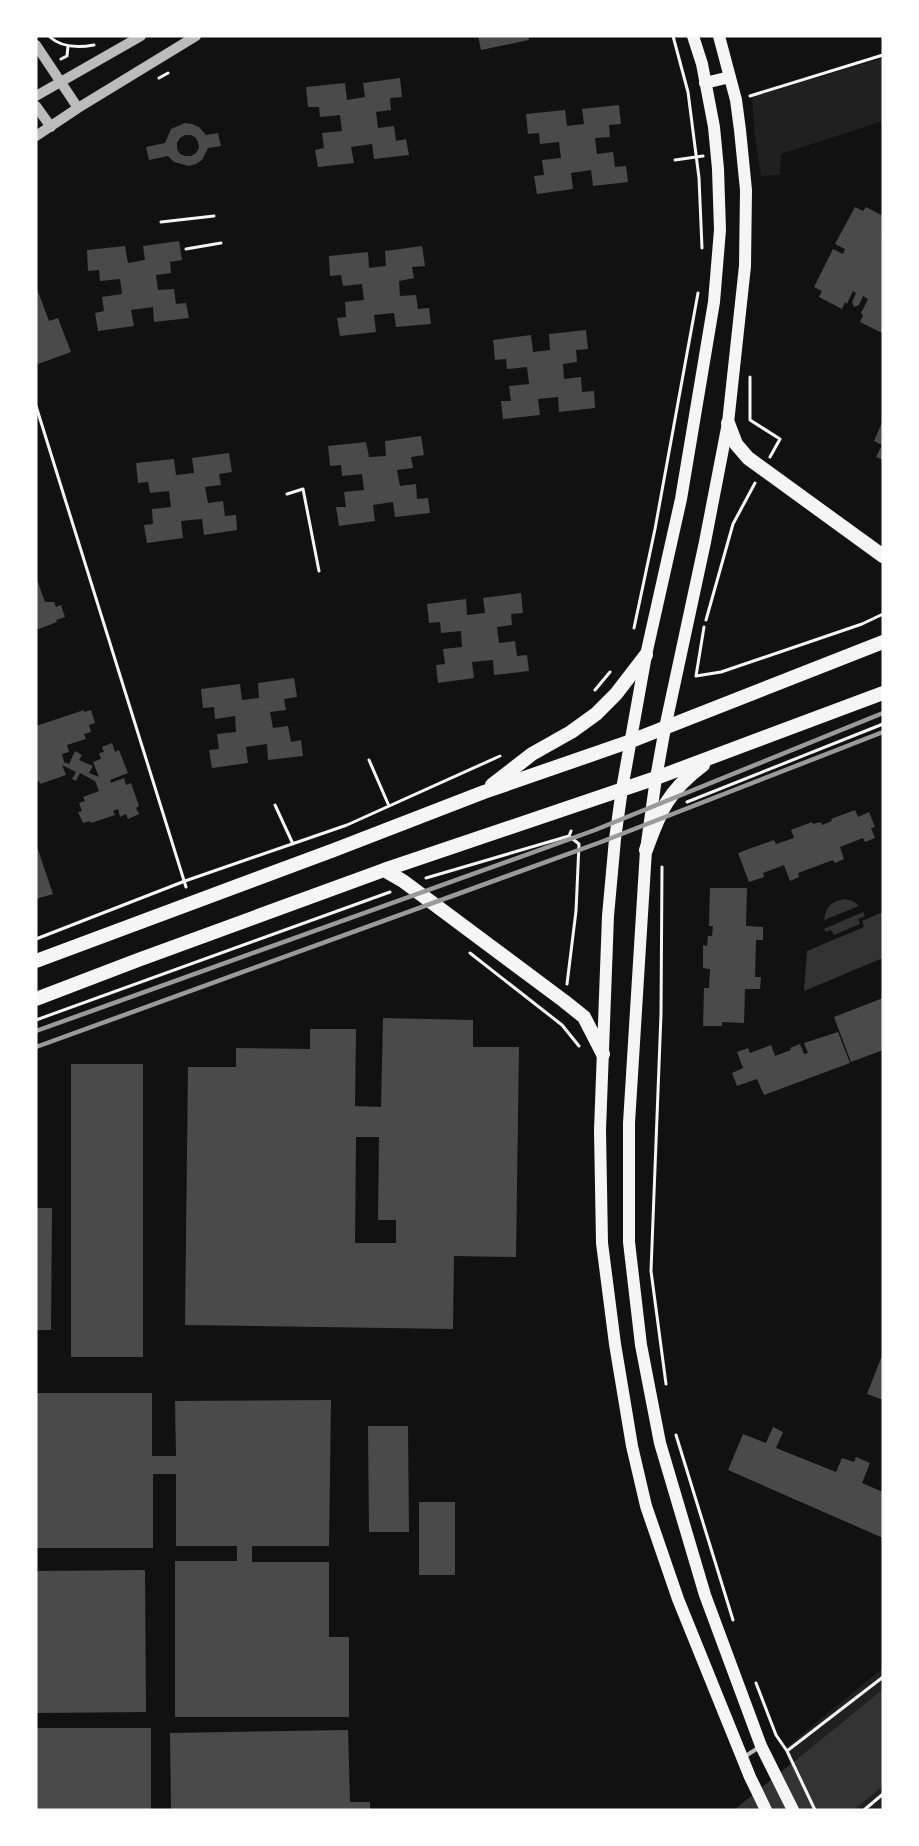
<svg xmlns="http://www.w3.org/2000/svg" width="919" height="1846" font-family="Spectral,serif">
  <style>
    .green { fill: #202020 }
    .water { fill: #333 }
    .building { fill: #4a4a4a; fill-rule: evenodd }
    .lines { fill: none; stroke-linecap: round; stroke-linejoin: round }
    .path { stroke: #f5f5f5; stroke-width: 3 }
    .service { stroke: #bcbcbc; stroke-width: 4 }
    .tertiary { stroke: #bcbcbc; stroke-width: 10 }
    .secondary { stroke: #f5f5f5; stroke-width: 12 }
    .primary { stroke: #f5f5f5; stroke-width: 14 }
    .rail { stroke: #9a9a9a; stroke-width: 4.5 }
  </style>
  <rect width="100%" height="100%" fill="#111"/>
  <path class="green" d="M883 58V121L781 154 780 175 761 176 755 136 752 98 765 88 816 78Z
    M883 1668V1689L795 1760 784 1749Z
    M883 1786V1810H854Z"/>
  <path class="water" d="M845 899 853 901 859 906 824 920C826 907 831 901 845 899Z
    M863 912 865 916 858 919 860 924 834 935 831 930 826 932 824 929Z
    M883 912V958L804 991 807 951 864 927 862 921Z
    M883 1689V1786L854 1810H734Z"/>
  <path class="building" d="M478 36H528L529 40 481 50Z
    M400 78 402 97 390 98 391 110 376 112 378 128 394 126 396 141 406 139 409 155 374 159 372 144 351 147 354 163 318 167 315 150 324 148 322 133 342 131 340 115 320 117 319 107H308L306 87 345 83 347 100 365 97 363 83Z
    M619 105 621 124 609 125 610 137 595 138 597 154 613 152 615 167 626 166 628 182 593 186 591 170 571 173 573 189 537 194 534 176 544 175 542 160 561 158 559 142 540 144 539 133 528 134 526 114 565 110 567 126 584 124 582 109Z
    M185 123 192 124 199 127 206 135 218 133 221 146 208 148 202 160 196 164 189 166 174 162 168 156 149 160 146 147 165 143 171 129ZM185 135H191L196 138 198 142 199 148 196 153 191 156H185L180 154 177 149V143L180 138Z
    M855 207 863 211 866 207 883 216V236L881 239 883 240 882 333 860 322 863 315 861 313 868 299 863 296 859 305 854 307 852 302 856 293 853 291 847 304 845 302 842 309 819 297 822 291 814 287 833 249 843 254 845 249 835 244Z
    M179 241 182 260 170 262 171 273 156 275 158 290 174 289 176 304 186 303 189 318 154 322 153 307 131 310 134 326 98 331 95 313 104 311 102 297 122 294 120 279 100 281 99 270 88 271 87 250 125 246 128 263 145 260 143 246Z
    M422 246 425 266 412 267 414 278 399 281 400 296 416 295 418 309 429 308 431 324 396 327 394 313 374 315 376 332 340 336 337 318 346 317 345 302 364 300 362 284 343 286 341 275 330 276 329 256 368 252 369 268 386 266 385 251Z
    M36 286 49 321 58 318 71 352 38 364 36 359Z
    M586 330 588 349 576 350 577 362 563 364 564 379 581 377 582 392 594 391 595 408 559 412 558 397 538 399 540 415 503 419 501 401H511L509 386 529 384 527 367 507 369 506 359 495 360 493 340 531 335 533 352 550 350 549 334Z
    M883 420V460L876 457 882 445 874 441Z
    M421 436 424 455 411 457 413 468 397 470 400 486 416 484 417 499 428 498 430 513 395 517 393 502 373 505 375 521 339 526 336 507H346L344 492 364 490 362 474 342 476 341 465 330 466 328 446 366 442 369 457 386 456 385 441Z
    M229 453 232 472 219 474 221 485 205 487 208 503 223 501 225 516 236 515 237 530 204 535 202 519 181 521 183 538 147 543 144 525 153 524 152 509 171 507 169 491 150 493 148 482 138 483 136 463 174 459 176 475 194 473 192 458Z
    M36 577 45 602H54L56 607 61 605 65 617 56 620 57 622 36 630Z
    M521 593 523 613 511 614 512 625 497 627 499 643 515 641 517 656 527 655 529 671 494 675 493 660 472 662 474 678 438 683 436 665 445 664 443 649 462 647 461 631 441 633 440 622 429 623 427 604 466 599 467 615 485 613 483 598Z
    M294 678 297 697 284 699 286 710 270 712 273 728 288 726 291 742 301 740 303 756 268 760 267 744 246 747 248 763 212 768 209 750 219 749 217 734 236 732 235 716 215 719 214 707 203 708 201 689 240 684 242 700 259 698 258 683Z
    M84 710V712L91 710 95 723 89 725 91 732 84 734 86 739 67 745 69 752 62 754 64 762 69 764 75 751 82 755 79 760 93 766 89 773 99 777 93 762 101 759 99 753 104 752 102 747 112 743 115 752 119 750 128 773 110 780 111 783 124 778 126 785 131 783 139 806 136 808 139 814 128 819 126 814 120 817 118 809 113 811 115 815 91 823 90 821 83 823 78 812 82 811 79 803 85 801 83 797 99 791 95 781 80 773 76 781 72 779 76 772 62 765 66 775 40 784 39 781 36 782V726Z
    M855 810 858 817 869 812 875 827 871 828 875 838 865 842 863 838 840 847 844 859 835 863 833 860 798 873 799 877 790 881 784 865 763 873 764 877 749 882 738 853 774 840 776 844 794 838 791 830 812 822 813 824 821 822 822 825 832 821 831 819Z
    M36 844 53 894 36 899Z
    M710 888H747L746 926 763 927V940H756L755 977H761L760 989H745L744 1023 722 1022V1026H703L704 988H709L710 969 703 968V945L707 946 708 936H712L713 926H709Z
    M883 998V1050L851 1062 834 1017Z
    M383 1018 473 1020V1047H519L516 1257 454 1256 453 1329 185 1325 188 1067H236V1048L310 1049V1029H356L355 1106 381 1107ZM356 1137H379L378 1220H396V1243H355Z
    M838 1032 850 1063 764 1095 757 1079 737 1086 732 1073 743 1068 737 1052 748 1048 750 1053 771 1045 775 1056 791 1050 790 1048 800 1044 804 1054 808 1053 804 1043Z
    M71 1064H143V1357H71Z
    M36 1208H52L51 1330H36Z
    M881 1358 883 1359V1400L867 1394Z
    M36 1393H152V1456H176L175 1401 331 1400 329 1546H252V1562H329V1637H349V1717H175V1561H237V1546H176V1474H153V1548H36Z
    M368 1426H408L409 1532H369Z
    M773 1427 783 1432 776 1448 836 1472 842 1458 854 1462 856 1457 870 1463 862 1483 883 1492V1538L728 1470 743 1434 766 1443Z
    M419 1502H455V1575H419Z
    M145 1570 146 1712 36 1713V1571Z
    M36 1728H151V1810H36Z
    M348 1730 350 1802H370V1810H171L170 1733Z"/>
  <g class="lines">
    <path class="path" d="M673 36 688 92 699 178 702 248
      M50 37C62 48 78 48 94 45
      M61 59 67 56 68 46
      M159 78 168 73
      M750 96 883 55
      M675 160 703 156
      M161 222 214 216
      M186 249 221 243
      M750 377V420L780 439 770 457
      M36 406 186 887
      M287 494 303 489 319 571
      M706 620 733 524 755 483
      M704 627 696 676 721 672 862 624 883 614
      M634 628 655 529 698 293
      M595 690 610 672
      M369 760 389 806
      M687 802 883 724
      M275 805 293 844
      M662 867 661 1014 651 1271 666 1384
      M426 878 569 836 571 831
      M36 939 185 881 347 825 500 756
      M470 953 562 1025 579 1046
      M567 984 576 911 579 844 569 836
      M36 1020 390 892
      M676 1435 733 1620
      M756 1683 776 1735 787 1751
      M815 1810 787 1751 883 1677
      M864 1810 883 1794"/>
    <path class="service" d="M744 1757 758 1748"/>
    <path class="tertiary" d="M36 45 78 108
      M36 96 141 36
      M36 106 51 127
      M36 136 78 108 196 36"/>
    <path class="secondary" d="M693 36 702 64 714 127 718 169 720 230 714 302 681 499 646 655 622 789 615 839 608 916 600 1130 602 1243 615 1344 632 1446 646 1506 678 1599 750 1777 766 1810
      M719 36 736 100 740 130 746 190 745 266 728 423 705 542 665 728 656 778 646 850 629 1123V1242L641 1345 660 1443 705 1595 761 1746 793 1810
      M705 83 730 77"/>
    <path class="primary" d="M728 423 736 444 748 458 883 556
      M492 785 532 754 571 732 596 714 616 694 646 655
      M646 850C660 811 668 791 703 765
      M384 870 403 881 564 1001 584 1017 603 1054
      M36 961 334 850 484 792 631 741 883 642
      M36 999 138 960 384 870 656 778 883 693"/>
    <path class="rail" d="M36 1031 595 830 883 713
      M36 1047 601 842 883 732"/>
  </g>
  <rect width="919" height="1846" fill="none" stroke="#ffffff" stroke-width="75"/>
</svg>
